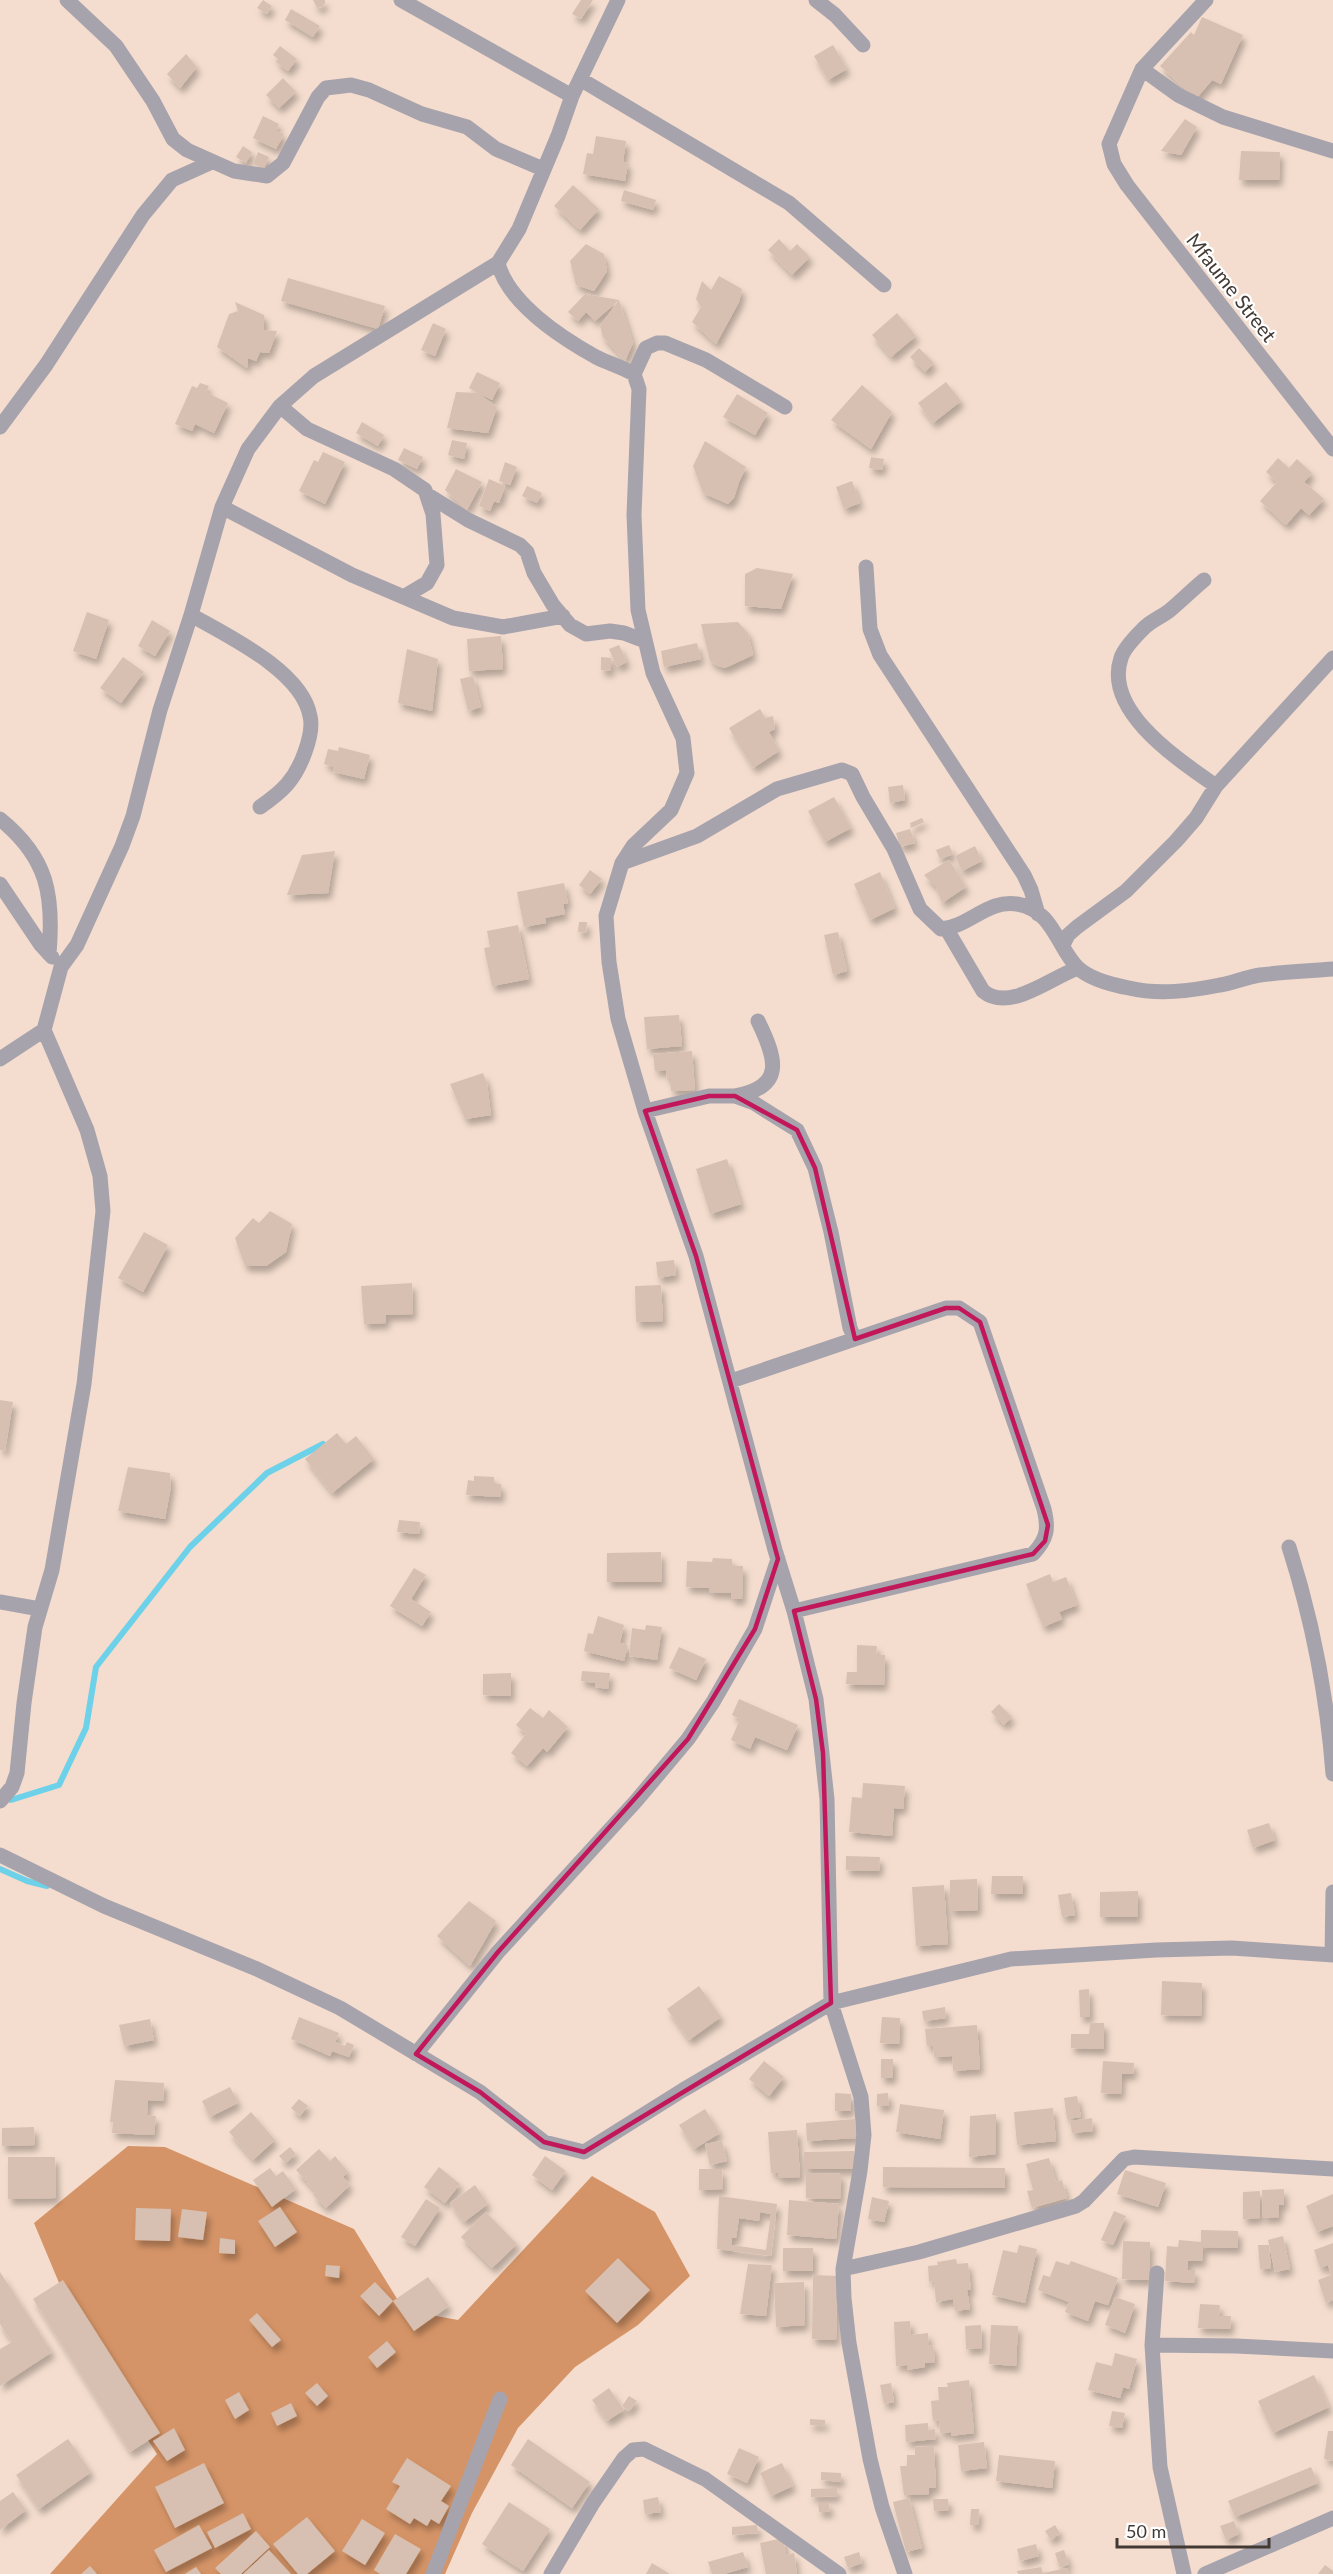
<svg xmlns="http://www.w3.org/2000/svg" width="1333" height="2574" font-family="Lato,sans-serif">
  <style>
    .forest { fill: #d59467 }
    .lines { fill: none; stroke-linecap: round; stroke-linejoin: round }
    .stream { stroke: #6dd1e9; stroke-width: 6 }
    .building { fill: #d7c0b1; fill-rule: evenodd; filter: url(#shadow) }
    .street { stroke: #a7a3ad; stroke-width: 15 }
    .marked { fill: none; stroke: #c2185b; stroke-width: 4.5; stroke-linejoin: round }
    .labels { text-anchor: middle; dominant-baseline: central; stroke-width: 4.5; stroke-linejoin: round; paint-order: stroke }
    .street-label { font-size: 20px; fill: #433a34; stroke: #fff }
  </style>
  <defs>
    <filter id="shadow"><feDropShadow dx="3.5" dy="6" stdDeviation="3" flood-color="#0004"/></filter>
  </defs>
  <rect width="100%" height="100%" fill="#f4ddce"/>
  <path class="forest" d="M128 2146 165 2147 354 2229 404 2310 458 2320 592 2176 655 2212 690 2276 638 2325 575 2367 518 2428 472 2513 445 2574H50L157 2454 85 2345 34 2223Z"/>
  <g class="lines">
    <path class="stream" d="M5 1798 11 1800 59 1785 86 1728 96 1667 190 1547 267 1473 323 1444
      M0 1869 27 1881 47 1886"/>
  </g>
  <path class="building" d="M263 0 272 6 267 14 257 8Z
    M313 0H325V3L322 7 317 8Z
    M581 0H593L581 19 572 14Z
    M291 9 320 26 313 37 285 20Z
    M1202 17 1243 35 1221 84 1212 80 1196 99 1160 66 1191 32 1194 35Z
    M833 45 847 69 828 80 814 56Z
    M280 46 297 59 288 71 276 62 278 59 273 55Z
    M186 54 197 67 180 88 167 74Z
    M283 78 296 92 279 108 266 95Z
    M263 116 279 124 276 131 284 134 276 149 253 138Z
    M1185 119 1197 127 1181 155 1161 151Z
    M596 136 626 141 623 162 628 163 625 181 583 174 587 153 593 154Z
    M243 146 252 152 246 163 236 157Z
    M1241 151 1280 152 1279 180H1239Z
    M258 152 269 157 264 168 253 164Z
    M573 185 599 209 580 230 554 206Z
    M624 190 656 200 653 210 621 201Z
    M779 239 790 251 797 244 810 257 792 275 768 250Z
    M586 244 604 254 607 271 594 291 576 285 570 261Z
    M719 276 742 289 739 302 716 344 692 322 701 307 696 299 702 281 711 290Z
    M288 278 385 306 378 329 281 301Z
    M585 294 619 300 633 343 625 361 603 337 600 326 619 300 595 321 586 312 578 321 568 312Z
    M235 302 264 315V330L277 331 269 353 260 352 256 361 248 358 247 368 217 347 229 314 238 311Z
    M897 313 916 336 891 357 872 335Z
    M433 323 446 329 435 356 421 350Z
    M919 348 934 363 925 372 910 357Z
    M477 372 500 383 492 400 478 393 497 407 488 433 447 428 456 392 478 393 469 388Z
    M946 382 961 401 933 423 918 403Z
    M200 383 209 386 206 392 228 403 214 433 195 424 192 431 175 424 192 386 197 388Z
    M862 385 892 412 871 449 831 420Z
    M737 394 768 413 755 435 723 417Z
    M362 422 384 435 378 446 356 433Z
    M452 440 467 443 464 459 448 455Z
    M705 441 746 467 739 482 734 498 728 504 703 493 693 466Z
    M404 448 423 457 417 469 398 460Z
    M323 452 345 462 325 504 299 491 314 460 318 462Z
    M871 457 884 459 882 470 869 468Z
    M1278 458 1289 468 1297 459 1312 473 1304 482 1324 499 1309 515 1301 508 1286 525 1260 501 1277 482 1266 472Z
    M505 462 517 467 510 485 499 481Z
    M456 469 482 482 467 510 445 490Z
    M489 479 505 486 499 503 494 501 490 511 479 506Z
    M852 481 860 503 844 509 836 487Z
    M527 486 542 493 537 503 522 496Z
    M757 568 793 574 781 609 745 606V574Z
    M87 612 109 620 96 659 73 651Z
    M152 620 170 631 155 656 138 646Z
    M738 622 748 633 753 655 725 668 718 666 710 661 701 624Z
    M501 636 503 669 469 671 467 639Z
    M697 643 701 659 664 667 661 651Z
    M619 645 627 662 617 667 609 649Z
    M407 649 438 659 432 711 398 703Z
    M123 657 144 672 121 703 100 688Z
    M601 657 611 658V671L601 670Z
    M473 676 481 707 468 711 460 679Z
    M760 709 765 718 773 716 775 729 769 732 779 751 753 768 729 728Z
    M339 747 370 755 364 779 333 772 334 767 324 764 328 749 338 751Z
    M903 785 905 800 890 803 888 787Z
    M834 797 851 828 825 842 808 811Z
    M922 818 924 822 911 828 910 823Z
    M910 829 915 843 900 847 896 833Z
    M949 845 953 854 940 859 936 850Z
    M975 846 982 861 962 871 955 856Z
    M335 851 328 893 287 895 302 855Z
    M949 860 966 887 942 903 936 887 924 875Z
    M590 870 602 879 590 894 579 885Z
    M880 872 895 908 870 920 854 884Z
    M564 883 568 903 563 904 565 914 545 918 546 923 524 927 517 892Z
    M579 922H587L586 933 578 932Z
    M518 925 529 979 492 986 484 948 490 947 487 931Z
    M838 932 847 971 833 975 824 935Z
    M679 1015 682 1046 647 1049 644 1017Z
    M692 1051 695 1090 671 1091V1079H667L666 1070 655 1071 653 1054Z
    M483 1073 487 1083 491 1115 465 1119 450 1084Z
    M727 1159 741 1204 710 1214 696 1169Z
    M270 1211 292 1224 286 1252 266 1266H245L235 1238 253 1218 259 1223Z
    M144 1232 168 1245 143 1292 118 1278Z
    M674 1260 676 1275 658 1278 656 1262Z
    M412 1283 413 1314 386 1315V1323L364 1324 361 1286Z
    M661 1285 663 1321 636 1322 635 1286Z
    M0 1400 13 1402 5 1451 0 1450Z
    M337 1433 346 1444 356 1436 374 1459 332 1493 305 1459Z
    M128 1467 170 1473 171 1486 165 1519 118 1511Z
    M474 1476 494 1477V1484H501V1497L466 1495 468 1480 474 1481Z
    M399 1520 420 1522 419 1534 397 1532Z
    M661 1552 662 1582H607V1553Z
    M713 1558 732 1559V1566H743L742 1599H731V1593L709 1592V1588L686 1587 687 1561 712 1562Z
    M414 1568 426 1575 411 1599 431 1612 422 1626 390 1606Z
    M1050 1574 1053 1582 1066 1577 1077 1605 1059 1612 1062 1619 1043 1627 1026 1584Z
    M598 1616 624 1625 620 1643 628 1645 624 1661 584 1651 588 1633 593 1634Z
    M646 1625 662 1627 657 1660 629 1656 632 1628 645 1630Z
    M857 1645 877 1646 876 1655H885L884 1685 846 1684 847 1672H857Z
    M679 1647 706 1659 696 1680 669 1668Z
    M582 1671 610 1673 608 1689 595 1687V1683L581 1681Z
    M511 1673V1696L483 1695V1674Z
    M739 1699 798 1725 787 1750 755 1737 750 1749 731 1740 740 1719 732 1715Z
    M999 1704 1012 1717 1004 1725 991 1712Z
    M530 1708 543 1718 549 1710 568 1727 547 1752 543 1748 527 1766 511 1753 526 1734 516 1725Z
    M863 1783 905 1786 903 1809 894 1808 892 1836 849 1832 852 1797 862 1798Z
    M1269 1823 1275 1840 1253 1848 1247 1830Z
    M846 1856 880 1857 879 1871 846 1870Z
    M992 1876H1023V1894H991Z
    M977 1879 978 1910 950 1911V1880Z
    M944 1885 948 1944 916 1946 912 1887Z
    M1138 1891V1917H1100V1892Z
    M1071 1893 1075 1915 1062 1917 1058 1895Z
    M469 1901 496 1921 470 1966 437 1936Z
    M1162 1981 1202 1983 1201 2016 1161 2015Z
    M699 1986 721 2017 689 2040 667 2009Z
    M1089 1989 1090 2017H1080L1079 1990Z
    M945 2007 946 2018 924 2021 922 2011Z
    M299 2017 339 2033 335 2042 345 2046 347 2042 354 2045 349 2057 332 2051 330 2056 291 2039Z
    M882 2017 900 2018 899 2044 880 2043Z
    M150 2019 154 2040 124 2046 119 2025Z
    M1090 2023H1104V2049L1071 2048V2034H1089Z
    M977 2025 980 2069 953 2071 952 2056 934 2057 933 2046H927L925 2029Z
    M881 2059H893V2078H881Z
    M764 2061 784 2077 769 2096 749 2079Z
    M1103 2061 1134 2063 1133 2074H1122L1121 2094 1101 2093Z
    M115 2080 164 2083 163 2101 148 2100 147 2115 156 2116 154 2135 112 2133 113 2122H110Z
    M230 2087 238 2103 210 2117 202 2101Z
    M835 2093 851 2094V2111H835Z
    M888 2093 889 2106H877V2094Z
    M1077 2096 1081 2117 1067 2119 1064 2098Z
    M299 2099 308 2106 300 2116 291 2108Z
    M900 2104 944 2110 940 2139 896 2132Z
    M1053 2108 1056 2141 1017 2145 1014 2112Z
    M705 2109 720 2133 694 2149 679 2125Z
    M251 2112 275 2140 253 2160 229 2132Z
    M996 2114V2154L969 2157 970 2116Z
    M1092 2118 1093 2131 1072 2133 1070 2121Z
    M855 2119 856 2138 807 2141 806 2123Z
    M34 2127 35 2145 2 2146V2128Z
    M797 2130 800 2177 778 2178V2173H771L768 2132Z
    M722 2141 727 2161 710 2165 705 2144Z
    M290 2147 296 2154 285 2163 279 2156Z
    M319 2149 330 2161 335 2156 348 2172 343 2177 350 2185 326 2208 313 2195 316 2192 296 2170Z
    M854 2151 855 2169H804V2152Z
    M545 2156 566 2171 552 2190 532 2175Z
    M8 2157H55L56 2198 8 2199Z
    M1049 2158 1056 2182 1062 2180 1067 2198 1032 2208 1027 2191 1033 2190 1026 2164Z
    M439 2167 460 2184 445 2203 424 2187Z
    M883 2167 1005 2168V2188L883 2187Z
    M270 2168 276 2176 283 2171 296 2189 272 2207 253 2180Z
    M699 2169H722L723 2189 699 2190Z
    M1125 2170 1166 2183 1158 2207 1117 2194Z
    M806 2173 841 2174 840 2199 806 2198Z
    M475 2185 488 2204 464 2222 450 2203Z
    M1284 2189V2205H1279V2217L1263 2218 1262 2190Z
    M1260 2191V2218L1243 2219V2192Z
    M1333 2194V2226L1317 2232 1306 2206Z
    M719 2196 777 2204 771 2256 717 2249ZM760 2212 771 2214 766 2250 731 2245 732 2238H736L739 2218 759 2221Z
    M872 2197 889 2201 884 2222 868 2219Z
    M426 2199 440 2208 415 2246 401 2237Z
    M789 2200 839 2204 836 2239 787 2235Z
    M280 2207 297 2232 275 2247 258 2221Z
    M136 2208 171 2209 170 2241 135 2240Z
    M182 2209 207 2212 203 2240 178 2237Z
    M1114 2211 1126 2216 1113 2245 1101 2240Z
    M486 2212 517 2244 492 2268 461 2237Z
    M1201 2230 1238 2231V2248L1203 2247 1202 2261H1188L1187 2270H1195L1194 2283 1165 2281 1167 2246 1178 2247 1179 2240 1201 2242Z
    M1283 2236 1290 2269 1275 2272 1268 2240Z
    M220 2238 235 2240V2254L219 2253Z
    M1123 2241 1150 2242 1149 2280 1122 2279Z
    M1333 2243V2300L1326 2303 1318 2280 1331 2275 1328 2265 1320 2268 1314 2250Z
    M1019 2245 1037 2249 1025 2303 992 2295 1003 2250 1017 2253Z
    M1258 2245H1269L1271 2268 1260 2269Z
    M783 2248H813V2271H783Z
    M618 2258 650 2290 617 2323 585 2291Z
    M956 2259 957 2264 968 2263 971 2290H967L970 2309 955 2311 953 2299 936 2302 934 2281 929 2282 928 2266 938 2265 937 2262Z
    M1056 2261 1069 2265 1071 2261 1118 2278 1108 2305 1095 2301 1088 2321 1065 2312 1069 2302 1038 2290 1043 2275 1050 2277Z
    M748 2264 772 2265 766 2316 740 2314Z
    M326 2265 340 2266 339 2278 325 2276Z
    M0 2272 52 2352 0 2386V2349L12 2342 0 2324Z
    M813 2275 838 2276 836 2340 812 2339Z
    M428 2277 449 2306 414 2331 393 2301Z
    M63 2280 160 2433 130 2452 33 2299Z
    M375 2282 393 2301 379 2316 360 2296Z
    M804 2282 805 2325 776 2327 774 2283Z
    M1115 2297 1135 2304 1125 2333 1105 2325Z
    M1200 2304 1220 2305 1219 2316H1231L1230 2329 1198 2328Z
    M257 2313 281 2340 272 2347 249 2320Z
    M910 2321 911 2335 928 2333 929 2346 933 2345 935 2362 925 2363V2367L907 2370V2365L896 2366 894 2322Z
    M981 2325 982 2348 966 2349 965 2326Z
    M991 2325 1018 2326 1016 2366 989 2364Z
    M387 2341 396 2352 377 2368 368 2357Z
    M1115 2353 1137 2359 1129 2389 1123 2387 1120 2398 1088 2390 1096 2362 1112 2366Z
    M1314 2375 1329 2407 1273 2433 1258 2401Z
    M969 2380 974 2433 951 2436V2432L940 2433 939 2420 933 2421 931 2401 939 2400 938 2387H948L947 2383Z
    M317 2383 328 2396 317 2406 305 2393Z
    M891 2383 894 2402 884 2404 880 2385Z
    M609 2388 624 2410 607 2421 592 2400Z
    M239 2392 249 2410 235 2419 225 2400Z
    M629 2396 637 2401 629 2411 622 2406Z
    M291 2403 297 2416 277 2426 271 2413Z
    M1112 2411 1125 2413 1122 2428 1109 2426Z
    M810 2419 825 2420V2425H810Z
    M928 2423V2430L935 2429 936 2439 906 2442 905 2425Z
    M174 2428 185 2450 167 2461 153 2441Z
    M1328 2431H1333V2461L1324 2459Z
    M68 2439 91 2472 39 2509 16 2475Z
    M528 2439 590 2482 572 2508 511 2465Z
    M984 2442 987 2468 961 2471 958 2445Z
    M934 2446 936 2488H929V2494L904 2495 900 2466H907V2455H915V2447Z
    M739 2448 759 2457 747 2483 727 2474Z
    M999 2455 1055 2461 1052 2488 996 2481Z
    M407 2458 451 2486 441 2501 449 2506 439 2524 431 2519 427 2526 414 2518 410 2524 386 2509 400 2486 392 2482Z
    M204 2463 224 2503 175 2528 155 2487Z
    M782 2463 793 2486 771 2496 760 2473Z
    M1311 2467 1318 2483 1235 2517 1228 2501Z
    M821 2472 841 2473V2482L821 2480Z
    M837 2488V2496L811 2497V2489Z
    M13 2492 26 2510 0 2530V2501Z
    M658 2497 661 2512 645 2514 643 2500Z
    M909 2498 922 2548 906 2552 893 2502Z
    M933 2499H948L949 2510 934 2511Z
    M509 2502 550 2529 523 2571 482 2544Z
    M818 2503H829L830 2512H819Z
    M971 2509H979L978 2525H970Z
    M243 2513 251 2529 215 2548 207 2532Z
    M307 2517 335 2551 307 2574H298L273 2544Z
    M362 2519 385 2533 365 2565 342 2551Z
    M1234 2521 1239 2534 1226 2540 1220 2526Z
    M199 2525 212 2548 166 2572 154 2550Z
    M757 2525 758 2533 732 2535V2527Z
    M1055 2525 1060 2533 1051 2540 1045 2531Z
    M256 2531 270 2547 241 2574H221L215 2568Z
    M395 2534 421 2549 406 2574H380L374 2570Z
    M783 2538 786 2555 794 2553 797 2574H766L760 2543Z
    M1036 2544 1039 2556 1020 2561 1017 2549Z
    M269 2550 291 2574H243Z
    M1064 2550 1069 2564 1060 2568 1055 2553Z
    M743 2552 748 2567 724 2574H712L708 2562Z
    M859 2552 862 2563 848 2568 844 2557Z
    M652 2563 670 2574H646Z
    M1325 2565 1333 2571V2574H1318Z
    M90 2566 97 2574H81Z
    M196 2567 201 2574H185Z
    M1041 2567 1043 2574H1018L1017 2571Z
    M1067 2568 1069 2574H1043V2573Z"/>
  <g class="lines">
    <path class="street" d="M67 0 116 46 153 101 173 139 187 150 234 171 267 176 283 163 318 97 326 88 351 85 369 90 422 114 467 127 496 149 543 169
      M401 0 572 96
      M816 0 835 15 863 45
      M1206 0 1142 69 1109 144 1114 164 1127 185 1333 449
      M1142 69 1178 95 1223 117 1333 151
      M580 79 789 203 884 285
      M498 263C508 303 562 338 596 357 608 363 622 367 634 374L639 389 634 515 638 610 653 673 683 738 687 773 671 810 633 846 622 863 606 916 609 962 618 1019 645 1111 696 1256 775 1550 794 1611 816 1699 827 1799 831 2003 861 2097 864 2135 860 2171 843 2269 844 2298 849 2343 870 2459 882 2507 905 2574
      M634 374 646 348 657 343H665L706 360 785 407
      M280 406 307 429 394 469 425 490 433 514 437 565 427 583 405 596
      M0 427 46 365 143 215 172 180 212 162
      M428 495 468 520 520 545 527 552 534 573 553 605 570 625 586 634 610 631 624 633 645 641
      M222 507 352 575 453 618 503 627 563 616
      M866 567 870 629 880 655 1024 875 1031 890 1038 914
      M1204 580C1192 590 1181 601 1169 611 1161 617 1150 621 1143 629 1136 636 1124 648 1121 658 1103 711 1179 760 1216 786
      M191 615C228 636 302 671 310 716 313 728 309 741 305 752 295 780 283 791 260 807
      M0 819C48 858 54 895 49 954
      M622 863 697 836 777 789 842 770 852 774 863 797 894 849 920 909 941 929C969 927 988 899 1017 904 1054 910 1057 948 1078 968 1091 980 1113 985 1129 988 1159 995 1190 991 1220 985 1233 983 1246 977 1260 975 1284 972 1309 971 1333 969
      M0 884 41 945 52 957
      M946 928 983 991C1009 1013 1050 978 1078 968
      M1063 945 1068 935 1077 927 1126 891 1176 841 1196 818 1216 786 1333 658
      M0 1059 44 1030
      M735 1096C786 1087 776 1058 758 1021
      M645 1111 709 1096H735L754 1103 797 1130 815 1168 831 1232 850 1328 855 1339 946 1308H959L980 1322 1044 1509C1049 1529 1047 1539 1033 1554L794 1611
      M731 1381 855 1339
      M1289 1547C1313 1622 1327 1695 1333 1774
      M0 1602 40 1609
      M0 1801 12 1787 17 1773 24 1703 35 1627 52 1570 84 1384 103 1211 100 1176 87 1130 44 1030 61 967 77 945 122 846 133 816 160 710 191 615 222 507 248 449 280 406 314 376 498 263 519 229 558 136 572 96 618 0
      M0 1855 104 1906 257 1969 340 2008 480 2092 544 2142 584 2152 683 2090 831 2003 1011 1959 1156 1950 1232 1948 1333 1955
      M1332 1955 1333 1892
      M416 2054 498 1952 636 1801 688 1739 713 1702 755 1629 778 1559
      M843 2269 919 2252 1076 2206 1084 2201 1124 2159 1134 2157 1333 2169
      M1157 2273 1152 2345 1160 2467 1184 2574
      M1152 2345 1236 2346 1333 2351
      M433 2574 500 2399
      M551 2574 593 2503 624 2458 633 2450 644 2449 705 2479 839 2574
      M1205 2574 1333 2518"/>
  </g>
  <path class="marked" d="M709 1096H735L797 1130 815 1168 855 1339 946 1308H959L980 1322 1048 1525 1045 1541 1033 1554 794 1611 816 1699 823 1753 831 2003 584 2152 544 2142 480 2092 416 2054 498 1952 688 1739 755 1629 778 1559 696 1256 645 1111Z"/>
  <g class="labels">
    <g class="street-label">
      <text transform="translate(1232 287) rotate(52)">Mfaume Street</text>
    </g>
  </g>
  <path d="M1117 2538v9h152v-9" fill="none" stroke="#433a34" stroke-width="3"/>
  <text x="1126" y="2538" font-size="18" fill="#433a34" stroke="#ffffff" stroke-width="4.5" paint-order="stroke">50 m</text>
</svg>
